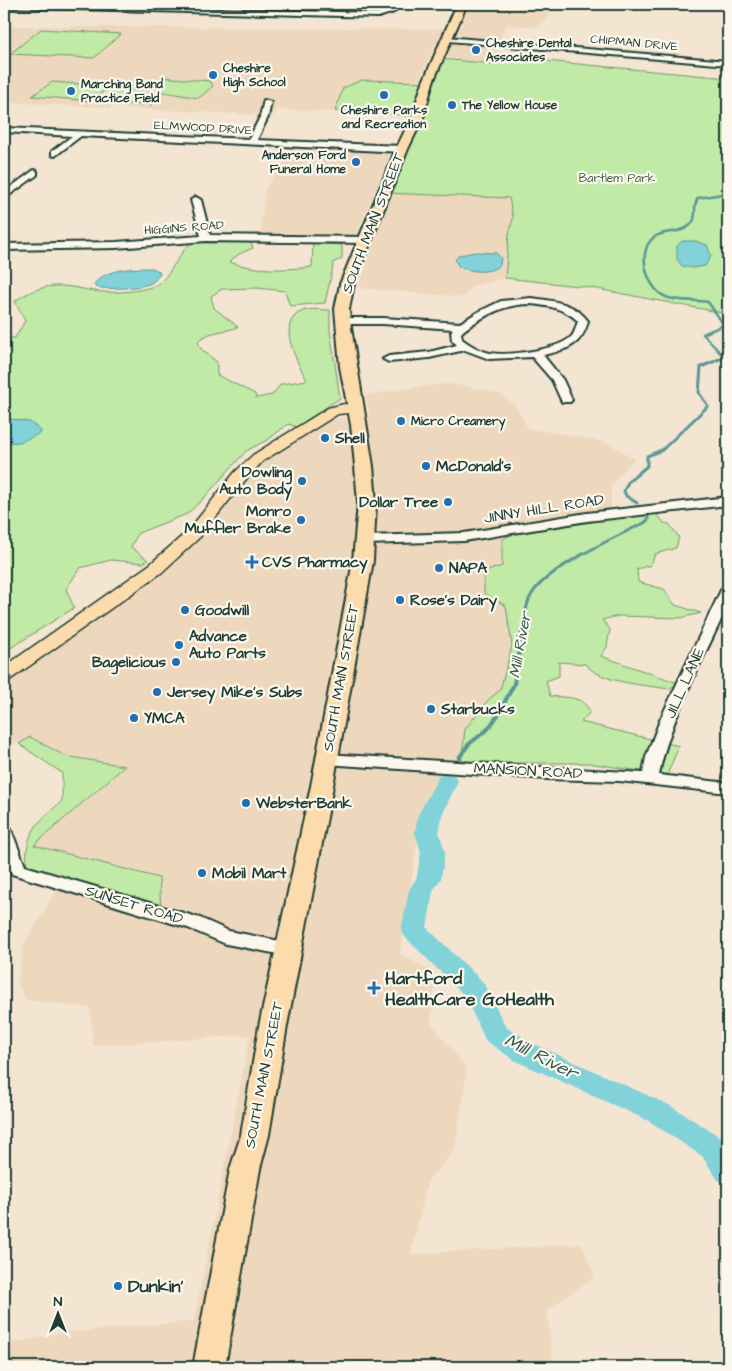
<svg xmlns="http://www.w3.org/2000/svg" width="732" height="1371" font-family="'Architects Daughter',sans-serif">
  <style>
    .built { fill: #edd8be }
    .green { fill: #c0eaa5; stroke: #70946c }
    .water { fill: #81d2d9; stroke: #5a9697 }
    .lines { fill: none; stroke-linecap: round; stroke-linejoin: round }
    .stream-far2 { stroke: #5a9697; stroke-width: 2.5 }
    .stream-far1 { stroke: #5a9697; stroke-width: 3 }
    .stream { stroke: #5a9697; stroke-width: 4 }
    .river { fill: #81d2d9; fill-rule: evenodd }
    .minor-casing { stroke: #1f3d34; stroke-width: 4 }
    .major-casing { stroke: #1f3d34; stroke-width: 3 }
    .highway-casing { stroke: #1f3d34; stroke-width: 4 }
    .minor { fill: #fbf7ec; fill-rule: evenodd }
    .major { fill: #fcdcac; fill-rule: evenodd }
    .highway { fill: #fcdcac; fill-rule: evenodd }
    .poi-dot { fill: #1f6fb2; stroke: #fbf7ec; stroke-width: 2 }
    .labels { text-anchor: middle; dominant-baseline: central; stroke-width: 4.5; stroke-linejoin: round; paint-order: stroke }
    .far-poi-label { font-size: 12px; font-weight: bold; fill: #1f3d34; stroke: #fbf7ec; text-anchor: start }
    .far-street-label { font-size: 12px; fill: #1f3d34; stroke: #fbf7ec }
    .far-park-label { font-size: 12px; fill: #3f604b; stroke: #fbf7ec }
    .street-label { font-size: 15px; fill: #1f3d34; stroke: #fbf7ec }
    .poi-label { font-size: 15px; font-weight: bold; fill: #1f3d34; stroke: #fbf7ec; text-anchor: start }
    .water-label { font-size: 16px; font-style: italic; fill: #335b55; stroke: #fbf7ec }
    .near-poi-label { font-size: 18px; font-weight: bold; fill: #1f3d34; stroke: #fbf7ec; text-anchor: start }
    .near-water-label { font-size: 19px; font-style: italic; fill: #335b55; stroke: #fbf7ec }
  </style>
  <rect width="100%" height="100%" fill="#f3e5d1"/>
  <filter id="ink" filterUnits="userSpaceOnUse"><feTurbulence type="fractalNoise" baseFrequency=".02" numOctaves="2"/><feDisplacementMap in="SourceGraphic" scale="10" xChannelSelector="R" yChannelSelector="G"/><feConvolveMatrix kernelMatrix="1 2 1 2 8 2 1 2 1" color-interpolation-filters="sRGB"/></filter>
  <g filter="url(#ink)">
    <path class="built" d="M470 4H543L545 5 550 15 538 27 506 25 496 49 503 57 497 64 449 59 434 47 404 116 277 109 258 140H244L258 115 4 102V26L435 29 462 25Z
      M293 147 393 151 355 237 260 235 265 189Z
      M392 192 509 198 513 218 509 234 505 278 473 286 462 297 358 288Z
      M447 383 498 393 514 404 528 428 606 442 634 459 611 485V510L532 520 502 540V566L484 593 506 606 512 646 500 690 488 700 461 763 422 811 400 954 436 973 431 1023 467 1069 455 1150 428 1180 411 1254 582 1244 595 1277 547 1310 554 1367H4V1345L60 1333 194 1321 250 1035 93 1046 90 1008 26 1000 17 984 24 944 58 888 161 918 159 878 34 845 124 766 65 756 30 737 19 744 4 737V683L165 571 218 519 220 511 237 488 260 464 283 445 331 419 369 416 366 395Z"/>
    <path class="green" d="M41 29 121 34 94 58 10 54Z
      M503 57 728 78V314L587 287 505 278 509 234 513 218 509 198 384 193 417 118 392 114 335 111 343 88 362 80 428 82 439 59 497 64Z
      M161 77 210 81 213 86 199 98 158 91 155 85Z
      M52 82 110 86 91 101 32 96Z
      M113 90H136L153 97 152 105 105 103Z
      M250 241 253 248 239 254 229 262C257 271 283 270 312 267L313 243 342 245V259L334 262 325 303 290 306 285 291 257 288 222 289 211 296 214 308 238 327C223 333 210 330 198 341L201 349 217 362V375L255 394 256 398 272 395 281 384 307 380C298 364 274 321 303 311 311 308 321 310 330 310V330L340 398 297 427 288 424 269 439 246 451 203 499 187 514 138 533 131 547 148 560 143 563 111 560 80 568 66 589 74 608 4 652V345L11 338H15L25 321 15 301C27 293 39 287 54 286 71 285 87 291 104 292 117 293 151 291 161 282 173 270 179 253 192 242Z
      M656 513 664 523 669 524 679 537 676 548 655 554 651 565 637 569 638 582 664 589 675 605 701 613 680 618 618 616 602 620 610 629 607 647 601 656 678 683 669 689C645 685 601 683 585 664L559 662V676L546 681 550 696C566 698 583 695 590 712L581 722 679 746 667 775 588 763H461L465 729 488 700 500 690 512 646 506 606 484 593V572L502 566V540L510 535 609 519Z
      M30 737 65 756 125 766 34 845 159 878 161 909 27 868C24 832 37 823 62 801V773L19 744Z"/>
    <path class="water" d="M682 241H695L707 245 711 256 705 266 693 268 682 266 677 259V246Z
      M475 252 496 253 501 258 500 265C489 274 472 272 459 267L455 260 459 255Z
      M152 268 159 271 160 274C157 277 155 281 151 283 142 288 106 290 96 287L94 284C106 268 134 268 152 268Z
      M4 418 30 422 41 431V433L20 442 4 443Z"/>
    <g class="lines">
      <path class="stream-far2" d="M721 358 724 357 703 334 724 325 708 302C695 300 679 302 666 297 646 289 635 248 656 236 667 230 684 234 692 223 698 215 692 207 698 198L728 193"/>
      <path class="stream-far1" d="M637 503 626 496 624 491 628 482 647 466V456L662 450 708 406 699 393 701 367 724 357
        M525 616C526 609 528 600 532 594 546 569 617 536 644 523L648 520V517"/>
      <path class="stream" d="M459 758 468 745 488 729 498 715 514 684 525 615"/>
      <path class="river" d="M447 774 455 776 458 781 442 815 439 832 445 852 441 878 433 891 427 928 483 982 506 1027 534 1044 669 1105 722 1138 728 1147V1183L718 1180 702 1156 649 1121 514 1060 486 1041 464 995 405 937 401 931 409 890 417 877 421 852 415 832 418 815 439 776Z"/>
      <defs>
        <path id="minor" d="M4 4 378 13 389 9 393 4H399L394 12 378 17 4 7Z
          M446 37 728 61V65L449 41 445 39Z
          M264 100 271 102 268 117 257 140 402 146 406 149 402 152 81 136 55 156 52 155V151L72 136 4 132V128L249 139 260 117Z
          M34 170 37 171V175L4 199V192Z
          M196 197 201 200 210 235 366 237 371 240 366 243 206 241 116 248 4 250V244L116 242 201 236 191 200Z
          M531 298C553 301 574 302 588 321 582 346 566 350 543 355L563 380 572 400 570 402H562L552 380 532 357 489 359 465 350 429 358 389 362 383 359 389 356 429 352 457 345 452 340 451 332 453 329 383 324H342L337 321 342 318H383L460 323 478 312 501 301ZM531 304C549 306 564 308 578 321 576 326 575 332 572 336 559 350 508 356 490 353 480 351 470 345 462 339L461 333 464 330C485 315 505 304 531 304Z
          M728 497V505L587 521 464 541 365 544 358 540 365 536 464 533 587 513Z
          M728 586V605C705 656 669 720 659 775L728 783V793L619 781 547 779 326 764 320 763 318 759 320 755 326 754 643 773 646 757 660 720 721 590Z
          M4 826 10 828 12 832 25 866 200 918 229 931 295 944 298 949 295 954 289 956 226 944 188 928 12 874 4 854Z"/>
        <path id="major" d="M344 404 360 406 362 409 360 412 338 414 263 461 247 478 200 537 161 573 11 679 4 681V667L149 565 188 531 235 472 253 455 328 408Z"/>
        <path id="highway" d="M457 4H467L433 82 423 118 408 149 354 284 349 309 350 321 373 466 376 503 373 561 333 786 287 1026 269 1135 260 1169 225 1367H193L230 1169 241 1135 259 1026 311 786 353 561 358 503 355 466 351 425 340 367 335 309 340 284 396 149 411 118 423 82Z"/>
      </defs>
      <use href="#minor" class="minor-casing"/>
      <use href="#major" class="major-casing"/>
      <use href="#highway" class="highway-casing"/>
      <use href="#minor" class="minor"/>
      <use href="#major" class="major"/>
      <use href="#highway" class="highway"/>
    </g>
  </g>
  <g class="poi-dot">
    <circle cx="476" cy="50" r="5"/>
    <circle cx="213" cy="75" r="5"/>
    <circle cx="71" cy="91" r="5"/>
    <circle cx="384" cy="95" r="5"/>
    <circle cx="452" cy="105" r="5"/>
    <circle cx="356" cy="162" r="5"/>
    <circle cx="401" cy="421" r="5"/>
    <circle cx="325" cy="438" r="5"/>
    <circle cx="426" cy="466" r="5"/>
    <circle cx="302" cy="481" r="5"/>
    <circle cx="448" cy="502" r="5"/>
    <circle cx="301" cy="520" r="5"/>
    <path d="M249.5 554.5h5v5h5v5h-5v5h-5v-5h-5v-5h5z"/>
    <circle cx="439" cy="568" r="5"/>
    <circle cx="400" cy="600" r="5"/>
    <circle cx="185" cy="610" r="5"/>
    <circle cx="179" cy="645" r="5"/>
    <circle cx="176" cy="662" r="5"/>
    <circle cx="157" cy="692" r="5"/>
    <circle cx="431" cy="709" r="5"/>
    <circle cx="134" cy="718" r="5"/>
    <circle cx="246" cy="803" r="5"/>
    <circle cx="202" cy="873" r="5"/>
    <path d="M371.5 980.5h5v5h5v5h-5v5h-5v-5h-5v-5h5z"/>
    <circle cx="118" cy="1286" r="5"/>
  </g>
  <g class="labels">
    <g class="far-poi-label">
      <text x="486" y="43">Cheshire Dental<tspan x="486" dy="14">Associates</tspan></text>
      <text x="223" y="68">Cheshire<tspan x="223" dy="14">High School</tspan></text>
      <text x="81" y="84">Marching Band<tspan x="81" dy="14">Practice Field</tspan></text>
      <text x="462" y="105">The Yellow House</text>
      <text x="384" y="110" text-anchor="middle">Cheshire Parks<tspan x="384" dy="14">and Recreation</tspan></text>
      <text x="346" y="155" text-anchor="end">Anderson Ford<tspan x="346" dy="14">Funeral Home</tspan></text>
      <text x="411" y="421">Micro Creamery</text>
    </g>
    <g class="far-street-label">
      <text transform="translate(634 43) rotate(5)">CHIPMAN DRIVE</text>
      <text transform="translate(203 128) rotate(3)">ELMWOOD DRIVE</text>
      <text transform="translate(184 228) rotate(-4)">HIGGINS ROAD</text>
    </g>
    <g class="far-park-label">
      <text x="617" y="178">Bartlem Park</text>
    </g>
    <g class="street-label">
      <text transform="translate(373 223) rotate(-69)">SOUTH MAIN STREET</text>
      <text transform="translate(544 509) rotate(-9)">JINNY HILL ROAD</text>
      <text transform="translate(341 678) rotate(-80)">SOUTH MAIN STREET</text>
      <text transform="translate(685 683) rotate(-66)">JILL LANE</text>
      <text transform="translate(528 771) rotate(3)">MANSION ROAD</text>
      <text transform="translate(134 905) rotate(17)">SUNSET ROAD</text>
      <text transform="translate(264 1075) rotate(-79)">SOUTH MAIN STREET</text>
    </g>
    <g class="poi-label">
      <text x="335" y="438">Shell</text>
      <text x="436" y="466">McDonald's</text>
      <text x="292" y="472" text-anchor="end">Dowling<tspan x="292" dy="17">Auto Body</tspan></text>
      <text x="438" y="502" text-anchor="end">Dollar Tree</text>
      <text x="291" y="511" text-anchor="end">Monro<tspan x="291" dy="17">Muffler Brake</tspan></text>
      <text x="262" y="562">CVS Pharmacy</text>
      <text x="449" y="568">NAPA</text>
      <text x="410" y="600">Rose’s Dairy</text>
      <text x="195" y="610">Goodwill</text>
      <text x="189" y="636">Advance<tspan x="189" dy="17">Auto Parts</tspan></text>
      <text x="166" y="662" text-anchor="end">Bagelicious</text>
      <text x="167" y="692">Jersey Mike's Subs</text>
      <text x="441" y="709">Starbucks</text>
      <text x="144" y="718">YMCA</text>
      <text x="256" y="803">WebsterBank</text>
      <text x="212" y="873">Mobil Mart</text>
    </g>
    <g class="water-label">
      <text transform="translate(520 645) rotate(-80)">Mill River</text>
    </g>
    <g class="near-poi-label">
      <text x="385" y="978">Hartford<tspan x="385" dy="21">HealthCare GoHealth</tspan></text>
      <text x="128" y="1286">Dunkin'</text>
    </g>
    <g class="near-water-label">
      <text transform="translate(541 1057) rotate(27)">Mill River</text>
    </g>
  </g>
  <rect width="732" height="1371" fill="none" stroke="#fbf7ec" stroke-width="20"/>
  <rect x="10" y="10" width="712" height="1351" fill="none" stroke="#1f3d34" stroke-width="2" filter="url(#ink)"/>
  <g transform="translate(58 1314)" stroke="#fbf7ec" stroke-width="4" paint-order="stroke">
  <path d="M0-4L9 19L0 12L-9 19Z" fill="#1f3d34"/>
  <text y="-8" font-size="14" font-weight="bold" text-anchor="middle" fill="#1f3d34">N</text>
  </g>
</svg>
